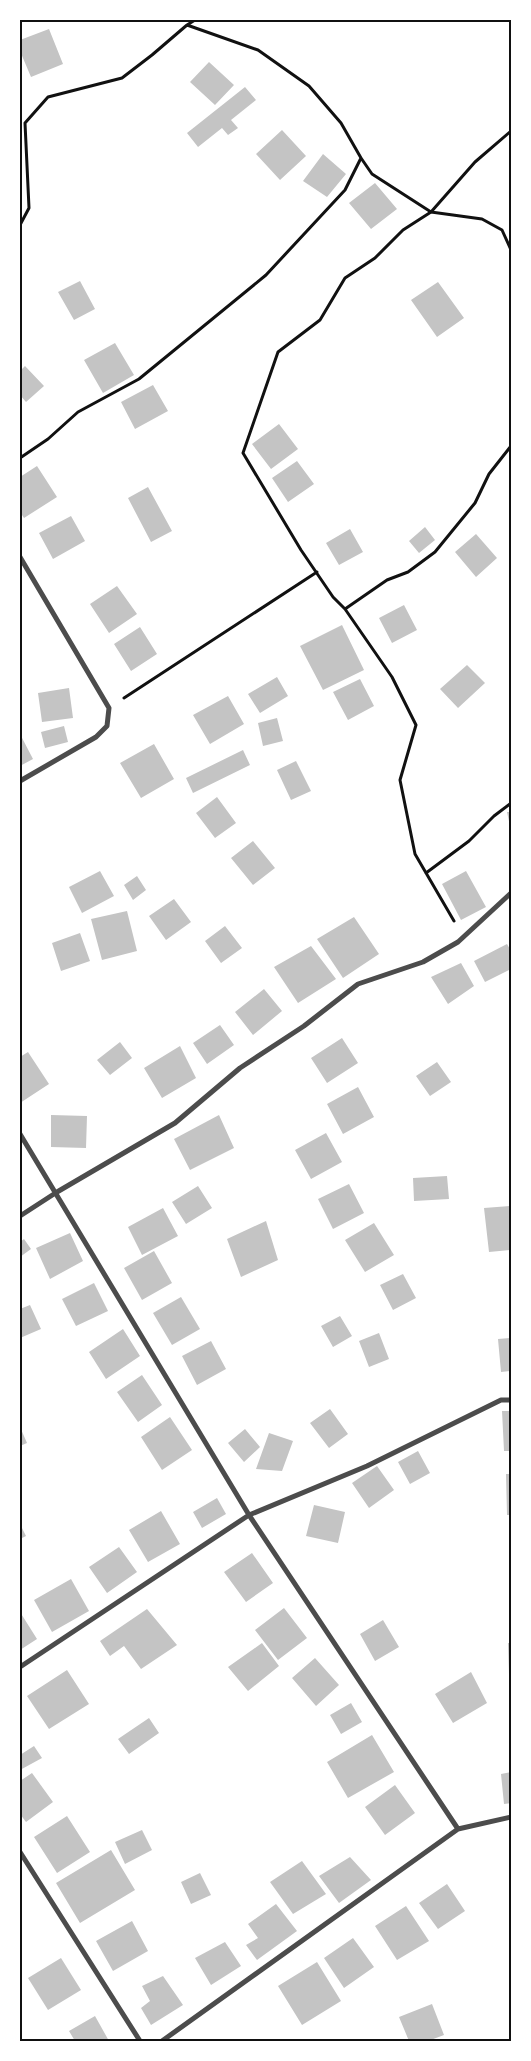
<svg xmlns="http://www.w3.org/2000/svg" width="531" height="2061" font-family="Spectral,serif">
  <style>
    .building { fill: #c4c4c4 }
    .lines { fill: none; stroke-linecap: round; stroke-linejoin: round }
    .path { stroke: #111; stroke-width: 3 }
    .minor { stroke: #4c4c4c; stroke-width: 5 }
    .neatline { fill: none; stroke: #111; stroke-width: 2 }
  </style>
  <rect width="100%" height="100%" fill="#fff"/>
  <path class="building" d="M49 29 63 64 31 77 20 51V40Z
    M209 62 234 85 215 105 190 82Z
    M245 87 256 100 231 120 238 128 228 135 222 128 198 147 187 133Z
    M282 130 306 156 280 180 256 154Z
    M323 154 346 174 327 197 303 181Z
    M375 183 397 209 371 229 349 203Z
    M80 281 95 309 74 320 58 292Z
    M438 282 464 318 437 337 411 300Z
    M115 343 134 375 103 393 84 360Z
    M25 366 44 386 26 402 20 395V371Z
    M153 385 168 411 135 429 121 402Z
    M279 424 298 449 271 469 252 444Z
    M297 461 314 484 288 502 272 478Z
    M37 466 57 497 24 518 20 512V477Z
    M148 487 172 531 151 542 128 498Z
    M71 516 85 541 53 559 39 533Z
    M425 527 435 540 419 553 409 541Z
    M350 529 363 552 339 565 326 543Z
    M476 534 497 558 476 577 455 552Z
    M117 586 137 614 109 633 90 604Z
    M404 605 417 630 392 643 379 618Z
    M342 625 364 670 323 690 300 646Z
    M140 627 157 654 131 671 114 644Z
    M467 665 485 683 458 708 440 689Z
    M277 677 288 696 260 713 248 694Z
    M360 679 374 706 348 720 333 692Z
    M69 688 73 718 42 722 38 693Z
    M228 696 244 724 210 744 193 715Z
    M277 718 283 741 263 746 258 723Z
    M64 726 68 742 45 748 41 732Z
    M20 734 33 759 20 766Z
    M154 744 174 779 141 798 120 763Z
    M243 750 250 765 193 793 186 778Z
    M296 761 311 791 291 800 277 770Z
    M217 797 236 823 215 838 196 813Z
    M507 812H511V826H510Z
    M253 841 275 868 253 885 231 858Z
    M100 871 114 896 82 913 69 887Z
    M466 871 486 907 461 920 442 884Z
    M137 876 146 890 133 900 124 885Z
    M174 899 191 922 166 940 149 916Z
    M127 911 137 951 102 960 91 919Z
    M354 917 379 954 343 978 317 939Z
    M225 926 242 948 221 963 205 941Z
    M80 933 90 961 61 971 52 943Z
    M507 944 511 951V969L485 982 474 961Z
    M311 946 336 979 298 1003 274 967Z
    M461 963 474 986 448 1004 431 977Z
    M264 989 282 1011 253 1035 235 1012Z
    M220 1025 234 1045 207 1064 193 1043Z
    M342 1038 358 1063 327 1083 311 1058Z
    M120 1042 132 1058 110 1075 97 1060Z
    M180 1046 196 1078 162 1098 144 1068Z
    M28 1052 49 1084 20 1103V1057Z
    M437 1062 451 1082 430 1096 416 1076Z
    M358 1087 374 1117 343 1134 327 1104Z
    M51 1115 87 1116 86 1148 51 1147Z
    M219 1115 234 1148 190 1170 174 1139Z
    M326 1133 342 1162 311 1179 295 1150Z
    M447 1176 449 1199 414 1201 413 1178Z
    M349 1184 364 1213 333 1229 318 1199Z
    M198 1186 212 1208 186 1224 172 1202Z
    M511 1206V1250L489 1252 484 1208Z
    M163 1208 178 1236 142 1255 128 1227Z
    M266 1221 278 1260 241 1277 227 1239Z
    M374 1223 394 1255 365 1272 345 1240Z
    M70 1233 83 1261 50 1279 36 1248Z
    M24 1239 31 1249 20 1257V1242Z
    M154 1251 172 1283 142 1300 124 1268Z
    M403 1274 416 1298 393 1310 380 1285Z
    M94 1283 108 1311 76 1326 62 1299Z
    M181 1297 200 1329 172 1345 153 1313Z
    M30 1305 41 1329 20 1338V1309Z
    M340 1316 352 1336 333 1347 321 1326Z
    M123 1329 140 1356 106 1379 89 1352Z
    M379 1333 389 1359 369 1367 359 1341Z
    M511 1338V1371L501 1372 498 1339Z
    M211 1341 226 1369 197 1385 182 1356Z
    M142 1375 162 1405 138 1422 117 1392Z
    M330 1409 348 1434 329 1448 310 1423Z
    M502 1411H511V1451H504Z
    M170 1417 192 1450 162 1470 141 1437Z
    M20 1427 27 1443 20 1446Z
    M245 1429 260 1447 244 1462 228 1443Z
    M269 1433 293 1441 282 1471 256 1469Z
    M418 1451 430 1473 410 1484 398 1462Z
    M377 1466 394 1490 369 1508 352 1483Z
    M506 1474H511V1515H507Z
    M217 1498 226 1514 202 1528 193 1512Z
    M314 1505 345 1512 338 1543 306 1536Z
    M161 1511 180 1544 148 1562 129 1530Z
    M20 1524 26 1536 20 1539Z
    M119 1547 137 1572 107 1593 89 1567Z
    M252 1553 273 1583 246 1602 224 1572Z
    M71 1579 89 1611 52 1632 34 1600Z
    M284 1608 307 1638 278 1660 255 1630Z
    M147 1609 177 1645 141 1669 124 1646 110 1656 100 1641Z
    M20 1612 37 1639 20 1650Z
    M383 1620 399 1647 375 1661 360 1634Z
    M262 1643 279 1666 248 1691 228 1667Z
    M508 1643H511V1674H509Z
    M315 1658 339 1685 316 1706 292 1678Z
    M67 1670 89 1704 49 1729 27 1696Z
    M471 1672 487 1703 453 1723 435 1694Z
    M351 1703 362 1722 341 1734 330 1715Z
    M149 1718 159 1733 129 1754 118 1739Z
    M372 1735 394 1772 348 1798 327 1762Z
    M34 1746 42 1758 20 1770V1755Z
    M511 1772V1803L504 1804 501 1774Z
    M32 1773 53 1802 26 1822 20 1814V1781Z
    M395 1785 415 1813 385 1835 365 1807Z
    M67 1816 90 1852 57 1873 34 1837Z
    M142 1830 152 1850 125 1864 115 1842Z
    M111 1850 135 1890 80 1923 56 1883Z
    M350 1857 371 1880 339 1903 319 1876Z
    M302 1861 326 1894 293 1914 270 1882Z
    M200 1873 211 1895 191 1904 181 1882Z
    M447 1884 465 1911 438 1929 419 1903Z
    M276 1904 297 1931 257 1960 246 1945 258 1938 248 1924Z
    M406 1906 429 1941 397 1960 375 1926Z
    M132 1921 148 1951 113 1971 96 1941Z
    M353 1938 374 1967 344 1988 324 1958Z
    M225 1942 241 1966 211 1985 195 1958Z
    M61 1958 81 1990 48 2010 28 1978Z
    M317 1962 341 2001 302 2025 278 1986Z
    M163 1976 183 2005 151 2025 141 2008 150 2001 142 1986Z
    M432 2004 444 2035 428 2041H409L399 2017Z
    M95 2016 109 2041H75L69 2031Z"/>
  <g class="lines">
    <path class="path" d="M187 25 195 20
      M361 158 372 174 431 212 482 219 502 230 511 250
      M20 225 29 208 25 123 48 97 122 78 152 55 187 25 258 50 309 86 341 123 361 158 345 190 266 275 139 379 78 412 48 439 20 458
      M345 609 387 580 408 572 435 552 475 503 489 474 511 446
      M124 698 317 572
      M426 873 469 841 494 816 511 803
      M454 921 415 854 400 780 416 725 392 677 345 609 333 597 301 550 243 453 278 352 320 320 345 278 375 258 403 230 431 212 475 162 511 131"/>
    <path class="minor" d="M20 557 109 708 107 726 96 737 20 781
      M20 1134 249 1515 458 1829
      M20 1216 57 1192 175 1123 240 1068 304 1026 358 984 423 962 458 942 511 893
      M20 1667 249 1515 367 1466 501 1400H511
      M20 1852 140 2041
      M162 2041 458 1829 511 1817"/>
  </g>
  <rect width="531" height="2061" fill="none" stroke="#ffffff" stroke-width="42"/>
  <rect x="21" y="21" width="489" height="2019" class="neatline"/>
</svg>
